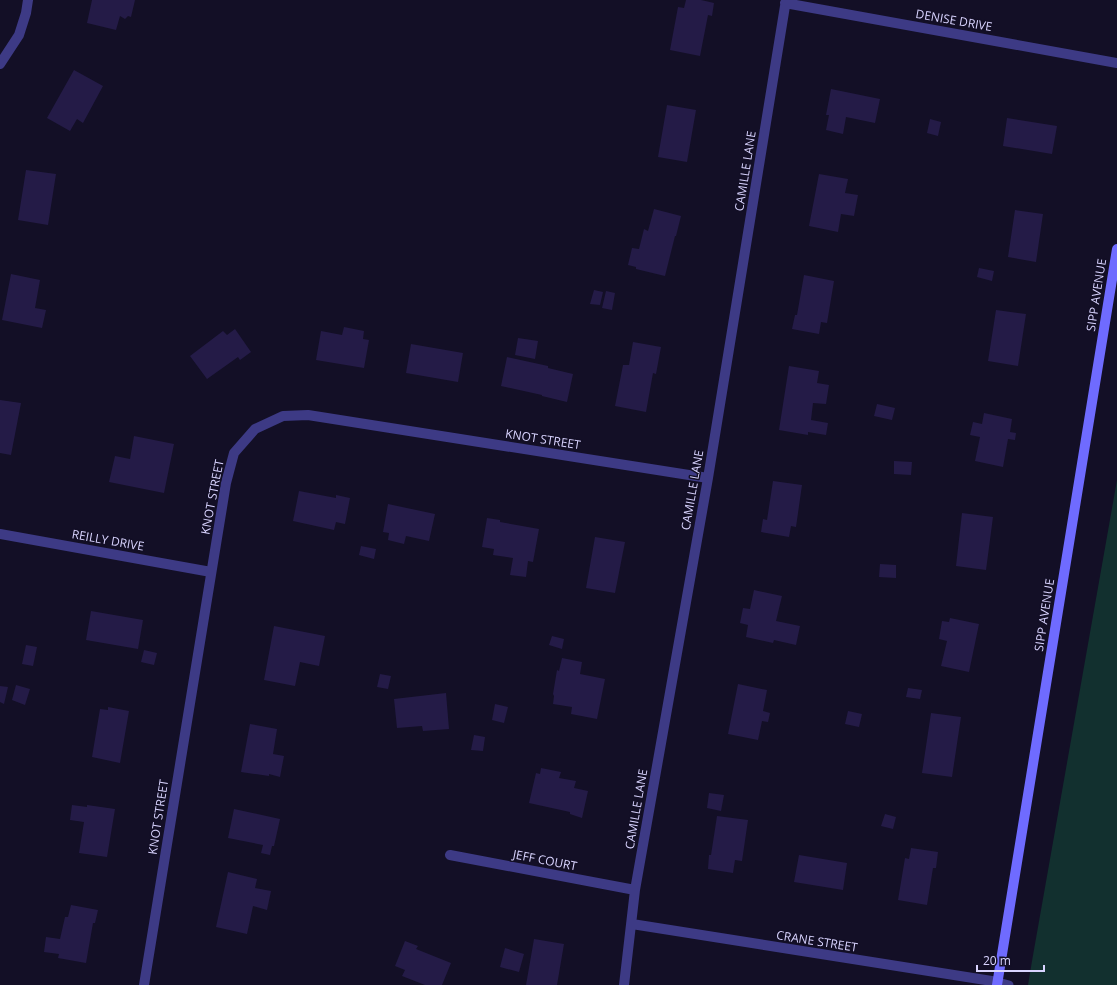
<svg xmlns="http://www.w3.org/2000/svg" width="1117" height="985" font-family="'Open Sans',sans-serif">
  <style>
    .green { fill: #12302f }
    .building { fill: #241b47 }
    .lines { fill: none; stroke-linecap: round; stroke-linejoin: round }
    .lane { stroke: #3d3a85; stroke-width: 9 }
    .street { stroke: #3d3a85; stroke-width: 10 }
    .secondary { stroke: #6f6bff; stroke-width: 10 }
    .labels { text-anchor: middle; dominant-baseline: central; stroke-width: 3; stroke-linejoin: round; paint-order: stroke }
    .street-label { font-size: 12px; fill: #d9d4ff; stroke: #130f26 }
  </style>
  <rect width="100%" height="100%" fill="#130f26"/>
  <path class="green" d="M1117 480V985H1028L1032 961Z"/>
  <path class="building" d="M92 0H135L131 17 128 16 125 19 120 16 116 30 87 23Z
    M686 0H701L714 3 712 16 708 15 700 56 670 50 678 7 684 8Z
    M74 70 103 86 83 123 77 119 70 131 47 118Z
    M831 89 880 99 875 123 846 117 843 134 826 130 829 115H826Z
    M667 105 696 110 687 162 658 157Z
    M1007 118 1057 126 1052 154 1003 146Z
    M930 119 941 122 938 136 927 133Z
    M26 170 56 174 48 225 18 220Z
    M819 174 848 179 845 193 858 195 854 216 841 214 838 232 809 226Z
    M654 209 681 216 676 236H675L665 276 636 269V267L628 265 632 248 639 249 644 229 648 231Z
    M1015 210 1043 214 1036 262 1008 257Z
    M979 268 994 271 992 281 977 277Z
    M11 274 40 280 35 308 46 310 42 328 2 320Z
    M804 275 834 281 827 323 821 322 819 334 792 329 795 315H797Z
    M594 290 603 292 600 305 590 304Z
    M606 291 615 293 612 310 602 308Z
    M996 310 1026 314 1018 366 988 361Z
    M344 327 364 331 363 339 369 340 364 368 316 360 321 331 342 335Z
    M235 329 251 352 240 360 238 357 207 379 190 356 223 331 227 335Z
    M518 338 538 341 535 359 515 355Z
    M633 342 661 347 656 374 653 373 646 412 615 406 623 365H629Z
    M411 344 463 353 458 382 406 373Z
    M507 357 548 366V368L573 374 567 402 542 396V395L501 386Z
    M789 366 819 371 817 383 829 385 826 404 813 403 811 420 828 423 826 435 808 432V435L779 430Z
    M0 400 21 403 11 455 0 453Z
    M877 404 895 408 892 420 874 416Z
    M984 413 1012 419 1010 432 1016 433 1015 440 1008 439 1003 467 975 461 980 437 970 435 973 422 982 424Z
    M134 436 174 444 164 493 109 482 115 456 130 459Z
    M894 461 912 462 911 475 894 474Z
    M773 481 802 485 796 527 791 526 789 537 761 532 763 519 767 520Z
    M299 491 336 498V495L350 498 345 524 336 522 334 530 293 521Z
    M388 504 435 514 429 541 406 536 404 544 388 540 389 533 383 532Z
    M962 513 993 517 986 570 956 566Z
    M487 518 500 520V522L539 529 533 562 528 561 526 577 510 575 513 558 493 555 494 549 482 547Z
    M595 537 625 542 615 593 586 588Z
    M361 546 376 549 374 559 359 555Z
    M880 564 896 565V578L879 577Z
    M754 590 782 596 776 621 800 626 796 645 774 640 773 643 746 637 748 625 740 623 743 608 750 609Z
    M91 611 143 620 138 649 86 640Z
    M950 618 979 624 969 672 941 666 947 641 939 639 942 621 949 622Z
    M274 626 325 636 319 666 300 662 295 686 264 680Z
    M552 636 564 639 562 649 549 645Z
    M26 645 37 647 33 666 22 664Z
    M144 650 157 653 154 665 141 662Z
    M562 658 582 662 580 674 605 679 597 719 571 714 572 707 553 704 554 696 553 694 557 670 559 671Z
    M380 674 391 676 388 689 377 687Z
    M738 684 767 690 763 711 770 713 768 722 762 721 758 740 728 734Z
    M16 685 30 689 25 705 12 700Z
    M0 686 8 687 4 704 0 702Z
    M908 688 922 690 920 699 906 697Z
    M446 693 449 729 423 731 422 726 397 728 394 699Z
    M495 704 508 707 504 723 492 720Z
    M108 707 129 711 120 763 92 757 100 709 108 710Z
    M848 711 862 714 859 727 845 724Z
    M931 713 961 717 952 777 922 773Z
    M250 724 277 729 273 754 284 756 280 777 269 774V776L241 772Z
    M474 735 485 737 483 751 471 750Z
    M541 768 561 772 559 778 576 781 574 788 588 791 582 818 570 814V812L529 803 536 773 540 774Z
    M709 793 724 795 721 811 707 808Z
    M72 805 87 807V805L115 809 107 857 79 853 84 822 70 820Z
    M234 809 280 819 274 846H272L270 855 261 853 263 845 228 838Z
    M885 814 896 817 893 829 881 826Z
    M717 816 748 820 742 861 735 860 733 873 708 869 709 855H711Z
    M911 848 938 852 936 868H933L927 905 898 900 905 858 909 859Z
    M799 855 847 863 843 890 794 882Z
    M228 872 257 879 255 888 271 891 267 910 253 906 247 934 216 927Z
    M71 905 98 910 95 923H93L86 963 58 958 59 954 44 952 46 937 60 939 65 917H68Z
    M534 939 564 944 557 985H526Z
    M405 941 418 946 416 949 451 963 442 985H425L402 976 405 970 395 966Z
    M505 948 524 954 519 972 500 967Z"/>
  <g class="lines">
    <path class="lane" d="M998 982 1009 985"/>
    <path class="street" d="M785 3 1117 63
      M0 64 19 35 26 13 28 0
      M0 534 211 572
      M450 855 635 890
      M632 924 998 982
      M144 985 226 483 234 453 255 429 283 416 308 415 708 478
      M624 985 635 890 708 478 786 0"/>
    <path class="secondary" d="M997 985 1117 249"/>
  </g>
  <g class="labels">
    <g class="street-label">
      <text transform="translate(954 20) rotate(10)">DENISE DRIVE</text>
      <text transform="translate(745 171) rotate(-81)">CAMILLE LANE</text>
      <text transform="translate(1096 295) rotate(-81)">SIPP AVENUE</text>
      <text transform="translate(543 439) rotate(9)">KNOT STREET</text>
      <text transform="translate(692 490) rotate(-80)">CAMILLE LANE</text>
      <text transform="translate(212 497) rotate(-79)">KNOT STREET</text>
      <text transform="translate(108 540) rotate(10)">REILLY DRIVE</text>
      <text transform="translate(1044 615) rotate(-81)">SIPP AVENUE</text>
      <text transform="translate(636 809) rotate(-80)">CAMILLE LANE</text>
      <text transform="translate(158 817) rotate(-81)">KNOT STREET</text>
      <text transform="translate(545 860) rotate(11)">JEFF COURT</text>
      <text transform="translate(817 941) rotate(9)">CRANE STREET</text>
    </g>
  </g>
  <path d="M977 965v6h67v-6" fill="none" stroke="#d9d4ff" stroke-width="2"/>
  <text x="983" y="965" font-size="12" fill="#d9d4ff" stroke="#130f26" stroke-width="3" paint-order="stroke">20 m</text>
</svg>
